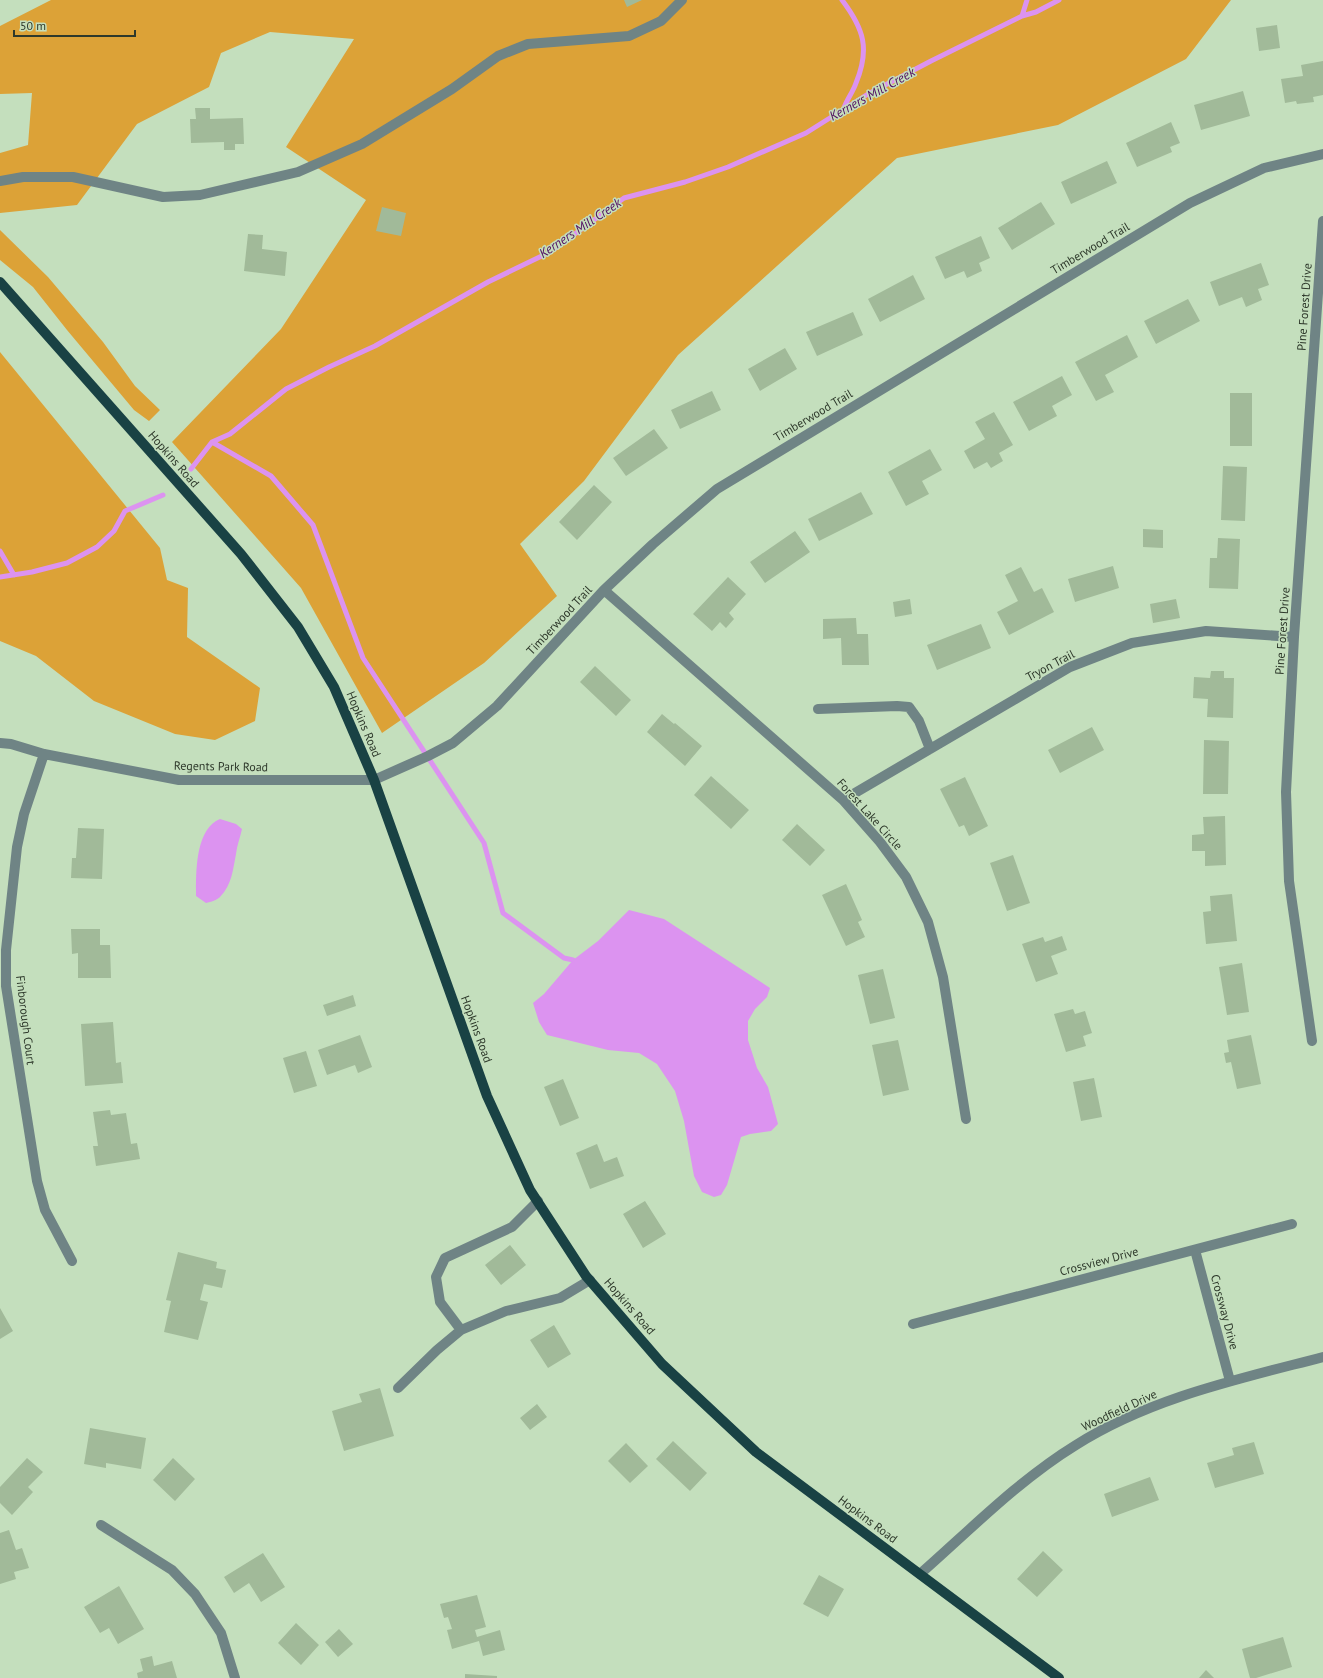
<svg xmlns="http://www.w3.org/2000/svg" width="1323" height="1678" font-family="'PT Sans',sans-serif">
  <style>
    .green { fill: #dca237 }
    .water { fill: #dc93f0 }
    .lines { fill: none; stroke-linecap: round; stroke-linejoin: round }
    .stream { stroke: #dc93f0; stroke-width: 5 }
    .building { fill: #a1ba99 }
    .minor { stroke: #6f8485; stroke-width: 10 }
    .major { stroke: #194244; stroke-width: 10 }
    .labels { text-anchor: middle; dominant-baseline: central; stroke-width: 3; stroke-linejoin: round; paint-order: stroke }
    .street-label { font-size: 12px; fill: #2e392b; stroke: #c4dfbd }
    .water-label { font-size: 13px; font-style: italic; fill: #500960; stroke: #c4dfbd }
  </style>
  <rect width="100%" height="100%" fill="#c4dfbd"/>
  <path class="green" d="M51 0H1231L1186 59 1058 125 897 158 678 355 584 481 520 544 557 596 484 663 382 733 301 588 172 442 281 329 366 200 286 147 354 39 270 32 221 53 209 87 137 124 77 205 0 213V153L28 145 32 93 0 94V26Z
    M0 230 48 277 103 342 135 386 160 410 149 421 134 410 67 330 33 287 0 260Z
    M0 352 160 548 167 580 188 588 187 637 260 688 255 721 215 740 175 734 94 701 36 656 0 641Z"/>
  <path class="water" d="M220 819 236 824 242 829C240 838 237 845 236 854 233 869 232 885 220 897 217 900 211 902 206 903L196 896C196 873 195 829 220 819Z
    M629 910 664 919 770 988 767 997 755 1009 748 1021V1040L757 1068 768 1087 778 1124 771 1131 750 1134 741 1137 727 1185 721 1195 714 1197 702 1192 694 1176 684 1121 675 1091 657 1064 639 1053 608 1050 547 1035 539 1022 533 1003 544 994 573 960 598 941Z"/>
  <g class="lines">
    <path class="stream" d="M842 0C864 29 870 49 856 83 853 92 847 99 844 108
      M1022 16 1027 0
      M212 442 271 476 313 525 363 658 484 843 503 913 564 958 573 960
      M191 469 212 442 230 434 286 389 329 367 375 346 488 282 550 252 624 198 685 182 728 167 806 133 868 94 931 61 1022 16 1036 12 1059 0
      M0 551 14 575
      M0 577 32 572 67 563 97 547 114 531 125 511 163 495"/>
  </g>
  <path class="building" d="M624 0H642L627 7Z
    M1277 25 1280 48 1259 51 1256 28Z
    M1323 61V95L1313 97 1314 102 1297 104 1296 101 1285 103 1281 79 1303 76 1301 65Z
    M1243 91 1250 116 1201 130 1194 105Z
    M195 108H210V119L243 118 244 144H235V150H224V142L191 143 190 119H196Z
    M1171 122 1180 143 1170 147 1172 152 1137 167 1126 143Z
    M1107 161 1117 183 1071 204 1061 182Z
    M1041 202 1055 224 1012 250 998 228Z
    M382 207 406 213 401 236 376 231Z
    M248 234 263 235 262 249 287 252 285 276 244 271Z
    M981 236 990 258 979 263 982 271 967 278 964 271 945 279 935 257Z
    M1261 263 1269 285 1258 289 1262 300 1246 307 1242 297 1219 306 1210 282Z
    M913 275 925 299 880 322 868 299Z
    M1188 299 1200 321 1156 344 1144 321Z
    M853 312 863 335 817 356 806 332Z
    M1127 335 1138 357 1105 375 1114 392 1096 401 1075 362Z
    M785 348 797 369 760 391 748 369Z
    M1062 376 1072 395 1052 406 1057 416 1029 431 1013 402Z
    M712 391 721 410 680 429 671 410Z
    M1230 393H1252V446H1230Z
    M994 412 1013 445 999 453 1003 461 991 468 987 462 974 469 964 451 985 439 975 422Z
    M654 429 668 448 626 476 613 458Z
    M930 449 942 470 922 481 929 494 906 506 888 472Z
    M1223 466 1247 467 1245 521 1221 520Z
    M594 485 612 502 577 540 559 522Z
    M861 492 873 514 819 541 808 519Z
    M1143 529 1163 530V548L1143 547Z
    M795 531 810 552 765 583 750 562Z
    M1218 538 1240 539 1238 589 1209 588 1210 558H1217Z
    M1113 566 1119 588 1075 602 1068 579Z
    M1021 567 1034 592 1042 588 1054 612 1009 635 997 612 1018 601 1005 575Z
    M728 577 746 594 729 613 734 619 726 628 720 622 712 631 693 614Z
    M910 599 912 614 895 617 893 602Z
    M1176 599 1180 618 1153 623 1150 604Z
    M856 618 857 634H868L869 665H842L841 638 823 639V619Z
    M981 624 991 648 937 670 927 645Z
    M595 666 631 700 616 716 580 682Z
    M1211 671H1224V678H1234L1233 718 1207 717 1208 699 1193 698 1194 677 1210 678Z
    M662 714 674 724 675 723 702 746 685 766 647 732Z
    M1092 727 1104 750 1060 773 1048 750Z
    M1204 740 1229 741 1228 794H1203Z
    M711 776 749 810 731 829 694 795Z
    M965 777 988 826 969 836 964 825 959 827 940 789Z
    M1225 816 1226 865 1205 866V851H1192V835L1204 834 1203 817Z
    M797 824 825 850 810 866 782 840Z
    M78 828 104 829 102 879 71 878 72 858H76Z
    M1013 855 1030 903 1007 911 990 863Z
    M846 884 862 920 858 922 865 937 846 946 822 895Z
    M1232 894 1237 941 1206 944 1203 912 1211 911 1210 896Z
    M71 929H100V945H110L111 978H78V953L72 954Z
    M1062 936 1067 950 1051 956 1058 974 1036 982 1022 944 1043 937 1045 942Z
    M1242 963 1249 1012 1227 1015 1219 967Z
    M883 969 895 1018 870 1024 858 975Z
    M353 995 356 1006 327 1016 323 1005Z
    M1073 1009 1075 1014 1085 1011 1092 1033 1083 1036 1086 1046 1066 1052 1054 1014Z
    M113 1022 116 1063 121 1062 123 1083 85 1086 81 1024Z
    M360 1035 372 1067 358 1073 355 1065 327 1075 318 1050Z
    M1251 1035 1261 1084 1237 1089 1231 1062 1226 1063 1224 1053 1229 1052 1227 1040Z
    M898 1040 909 1090 883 1096 872 1045Z
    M306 1051 317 1086 294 1093 283 1058Z
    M1094 1078 1102 1117 1081 1121 1073 1082Z
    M563 1079 579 1118 560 1126 544 1087Z
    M110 1110 111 1115 126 1113 131 1144 137 1143 140 1159 96 1166 93 1146H98L93 1112Z
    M597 1144 604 1162 617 1157 624 1176 590 1189 576 1153Z
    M645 1201 666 1234 643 1248 623 1214Z
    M510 1245 526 1265 501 1285 485 1265Z
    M178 1252 217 1262 216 1268 226 1270 222 1288 204 1284 200 1300 208 1302 198 1340 164 1332 171 1301 166 1300Z
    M0 1308 13 1331 0 1339Z
    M554 1325 571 1354 548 1368 530 1340Z
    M380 1388 394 1436 344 1451 332 1411 362 1402 359 1394Z
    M537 1404 547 1417 530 1430 520 1418Z
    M90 1428 146 1438 141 1469 106 1463V1468L84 1464Z
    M673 1441 707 1473 690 1491 656 1459Z
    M1254 1442 1264 1474 1215 1488 1207 1463 1234 1455 1232 1448Z
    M626 1443 648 1466 630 1483 608 1461Z
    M27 1458 43 1472 28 1487 33 1492 12 1515 0 1503V1487Z
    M173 1458 195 1479 175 1501 153 1480Z
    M1150 1477 1159 1500 1112 1517 1104 1494Z
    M9 1530 16 1550 22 1548 29 1568 14 1572 16 1579 0 1584V1533Z
    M1043 1551 1063 1570 1037 1597 1017 1579Z
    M263 1553 285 1587 261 1602 249 1583 234 1593 224 1577Z
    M819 1575 844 1589 828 1617 803 1604Z
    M119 1586 144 1629 118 1644 109 1628 100 1633 84 1607Z
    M477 1595 486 1627 475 1630 477 1637 500 1630 505 1650 483 1656 479 1641 452 1649 447 1630 452 1629 448 1617 444 1618 440 1604Z
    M296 1623 319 1645 301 1665 278 1643Z
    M339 1629 353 1644 338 1657 325 1642Z
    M1283 1637 1292 1667 1256 1678H1250L1242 1649Z
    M152 1656 154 1666 172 1661 177 1678H138L137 1673 143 1671 140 1659Z
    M1206 1670 1214 1678H1199Z
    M465 1674 497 1676V1678H465Z"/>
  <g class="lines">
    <path class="minor" d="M0 181 23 177H73L163 197 200 195 298 172 362 144 452 89 498 56 528 44 629 36 661 21 682 0
      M604 590 843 800 880 842 906 877 928 922 943 977 966 1119
      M818 709 897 706 909 707 919 721 930 749
      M0 743 11 744 44 754 179 780H374L428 756 453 743 497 706 604 590 653 544 717 489 1190 203 1264 168 1323 154
      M44 754 24 814 17 847 6 950V986L37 1181 45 1210 72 1261
      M843 800 1070 667 1132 643 1206 631 1294 637
      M1312 1041 1289 881 1286 792 1294 637 1323 221
      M1195 1250 1230 1381
      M913 1324 1292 1224
      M461 1330 440 1302 436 1277 445 1258 512 1227 538 1201
      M398 1388 437 1350 461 1330 506 1311 560 1298 590 1280
      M101 1525 172 1570 195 1594 221 1633 235 1678
      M920 1574C970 1530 1019 1480 1076 1445 1150 1398 1239 1379 1323 1357"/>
    <path class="major" d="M0 282 241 554 298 627 334 687 374 780 487 1096 530 1190 586 1276 662 1364 756 1452 1059 1678"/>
  </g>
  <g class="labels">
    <g class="street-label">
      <text transform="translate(1090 248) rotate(-31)">Timberwood Trail</text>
      <text transform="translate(1304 307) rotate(-86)">Pine Forest Drive</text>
      <text transform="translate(813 415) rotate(-31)">Timberwood Trail</text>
      <text transform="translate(174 459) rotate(49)">Hopkins Road</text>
      <text transform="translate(559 620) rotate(-47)">Timberwood Trail</text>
      <text transform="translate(1282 631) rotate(-86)">Pine Forest Drive</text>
      <text transform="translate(1050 665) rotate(-28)">Tryon Trail</text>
      <text transform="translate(364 724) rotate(67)">Hopkins Road</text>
      <text transform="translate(221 766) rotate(1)">Regents Park Road</text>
      <text transform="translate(870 814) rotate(48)">Forest Lake Circle</text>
      <text transform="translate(26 1020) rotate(83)">Finborough Court</text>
      <text transform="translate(477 1029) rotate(70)">Hopkins Road</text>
      <text transform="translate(1099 1261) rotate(-15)">Crossview Drive</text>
      <text transform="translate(630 1306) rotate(49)">Hopkins Road</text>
      <text transform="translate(1225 1312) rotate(75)">Crossway Drive</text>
      <text transform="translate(1119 1410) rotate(-25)">Woodfield Drive</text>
      <text transform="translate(868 1519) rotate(37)">Hopkins Road</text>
    </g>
    <g class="water-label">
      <text transform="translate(872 94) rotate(-29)">Kerners Mill Creek</text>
      <text transform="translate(580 228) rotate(-34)">Kerners Mill Creek</text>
    </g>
  </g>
  <path d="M14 30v6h121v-6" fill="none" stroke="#2e392b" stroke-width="2"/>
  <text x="20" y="30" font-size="12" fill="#2e392b" stroke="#c4dfbd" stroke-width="3" paint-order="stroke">50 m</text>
</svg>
